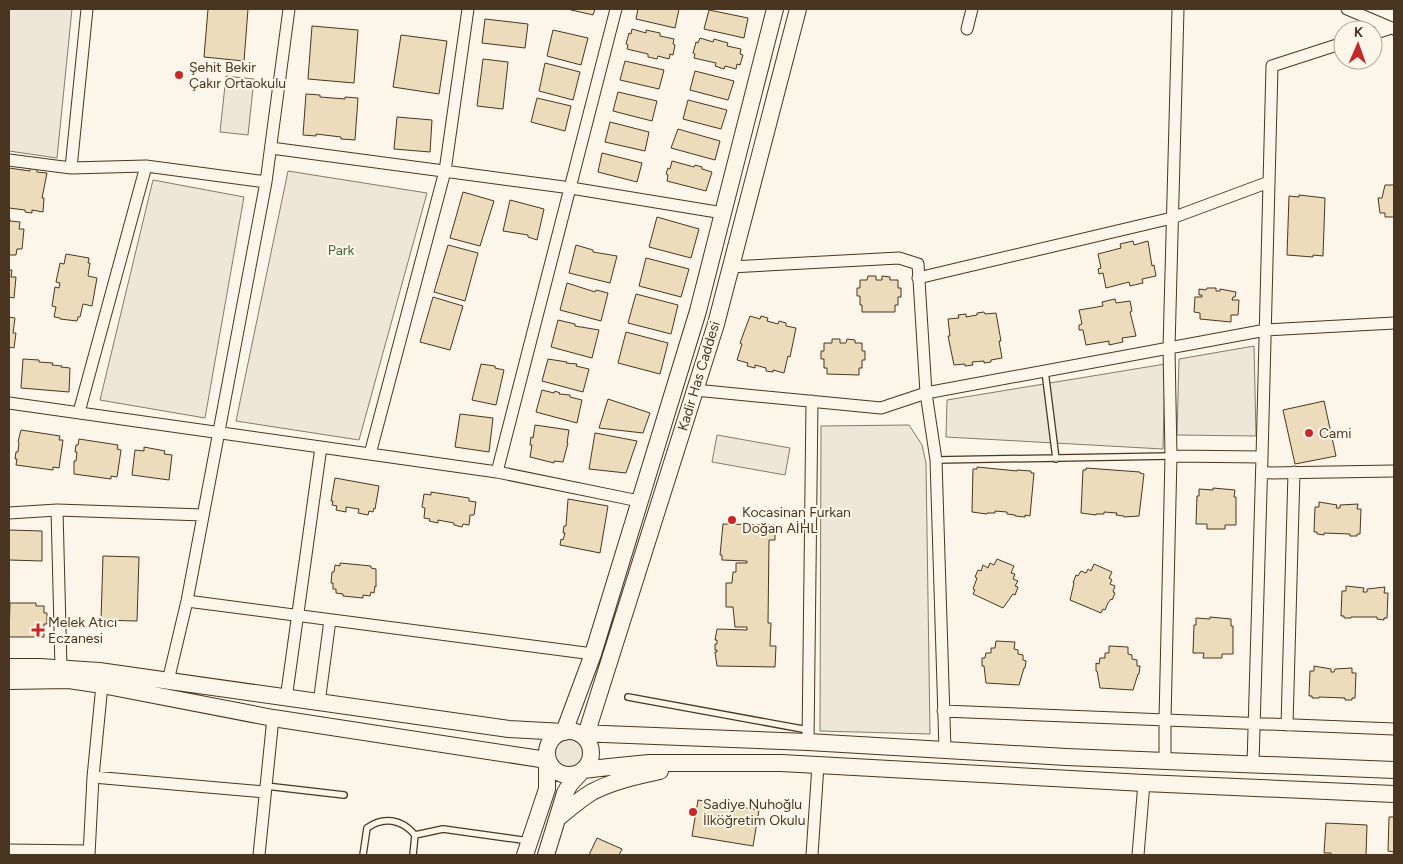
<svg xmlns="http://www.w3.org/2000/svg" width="1403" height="864" font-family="Figtree,sans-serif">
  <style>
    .green { fill: #ede6d9; stroke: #887966 }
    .building { fill: #ecdcbc; stroke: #4a3520 }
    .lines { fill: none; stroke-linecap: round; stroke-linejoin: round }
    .lane-casing { stroke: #4a3520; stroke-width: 8 }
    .street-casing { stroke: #4a3520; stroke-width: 13 }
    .secondary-casing { stroke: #4a3520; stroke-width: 18 }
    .lane { stroke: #fbf6e9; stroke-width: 5.5 }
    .street { stroke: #fbf6e9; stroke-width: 11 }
    .secondary { stroke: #fbf6e9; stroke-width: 16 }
    .poi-dot { fill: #c62828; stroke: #fbf6e9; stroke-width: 2 }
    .labels { text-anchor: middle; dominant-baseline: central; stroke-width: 4; stroke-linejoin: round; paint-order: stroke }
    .poi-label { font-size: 14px; fill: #4a3520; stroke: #fbf6e9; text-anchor: start }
    .park-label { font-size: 14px; fill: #436837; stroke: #fbf6e9 }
    .street-label { font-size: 14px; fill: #4a3520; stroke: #fbf6e9 }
  </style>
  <rect width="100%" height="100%" fill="#fbf6e9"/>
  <path class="green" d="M9 9H72L57 158 9 151Z
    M226 76 254 79 248 135 220 132Z
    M288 171 427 193 359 440 236 421Z
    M153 180 244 197 205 418 100 400Z
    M1254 346 1256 436 1177 435 1179 359Z
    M1165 364 1163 449 946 437 947 400Z
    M909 425 922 445 926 463 930 734 820 731 821 426Z
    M717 435 790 448 785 475 712 462Z
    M553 753a16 16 0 1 1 32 0a16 16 0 1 1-32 0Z"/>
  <path class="building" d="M208 9H257H248L244 61 204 57Z
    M567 9H595L593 15Z
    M638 9H679L675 28 636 19Z
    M709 10 748 18 744 38 704 29Z
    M485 19 528 24 525 48 482 43Z
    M312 26 358 30 354 83 308 79Z
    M632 29 646 33V30L660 33V36L674 39 673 44 675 45 673 55 670 54 669 59 658 56 657 59 648 57V54L627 49 628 45 626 44 629 33 631 34Z
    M553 30 588 38 581 65 547 56Z
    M401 35 447 41 439 94 393 87Z
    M700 38 713 42 714 39 728 43 727 46 741 49 740 54 743 55 740 65 737 64 736 69 725 66 724 69 715 66 716 63 694 58 695 54 693 53 696 42 698 43Z
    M483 59 508 62 503 109 477 106Z
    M625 61 664 70 659 89 620 80Z
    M545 63 580 72 573 100 539 91Z
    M695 71 734 81 728 100 690 90Z
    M618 92 657 101 652 121 613 111Z
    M306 94 320 95V97L345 99V97L358 98 355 140 341 139V137L316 134V136L303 135Z
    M537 98 571 106 565 131 531 122Z
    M688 100 727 110 721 129 683 119Z
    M397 117 432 120 430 152 394 149Z
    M610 122 649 132 645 151 605 142Z
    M678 129 720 141 715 160 671 148Z
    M602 153 642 163 637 182 598 172Z
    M672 161 694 167 695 165 702 167V169L712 172 706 191 667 181 668 175 666 174 668 168 670 169Z
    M9 168 30 171V168L37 169V172L47 173 42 198H44L43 212 32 210V213L25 212V210L9 208Z
    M1385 185H1394V217H1385V213H1380L1378 198H1382Z
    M463 192 494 201 480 246 450 238Z
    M1299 195 1325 198 1323 256 1313 255V257L1287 255 1289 196 1299 197Z
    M510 200 544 209 537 240 528 237V235L503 231Z
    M657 217 699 229 691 258 649 247Z
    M9 219H10V221L20 222 19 229H24L22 249H17L16 255H9Z
    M1133 241 1134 245 1148 241 1152 266 1154 265 1156 276 1142 279 1143 283 1130 286 1129 282 1106 288 1103 273 1099 274 1098 269 1101 268 1098 254 1121 248 1120 244Z
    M448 245 478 253 465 301 434 292Z
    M576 245 593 250V252L617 256 610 283 569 273Z
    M66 254 89 258 88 263H90L88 276 97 278 92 306 83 304 80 317H78L77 321 60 319V318L54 317 56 307 52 306 55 287 59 288 60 283 56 282 60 263 64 264Z
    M646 258 689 269 681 297 639 286Z
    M9 270H12L11 277H16L14 298 9 297V298Z
    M868 276H876V280H882V276L890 277V280H898V288H901V297H898V305H895V312H862V305H860V296H857V288H860V280H867Z
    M567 283 595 292 596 290 608 293 601 321 560 310Z
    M1207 288H1216V291H1220V289L1236 292 1235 297H1233L1232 300H1239L1238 315H1231V322L1200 319V313L1194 312 1195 297H1202V295H1199V289L1206 290Z
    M636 294 678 305 671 334 628 323Z
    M433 297 463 306 450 350 420 342Z
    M1115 299 1116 303 1130 301 1132 311 1130 312 1136 336 1122 338 1123 342 1109 345V341L1086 345 1083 330H1079V325L1082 324 1079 310 1103 306 1102 302Z
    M984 312 985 314 996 313 1001 341H999L1002 358 991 360V362L984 363V361L972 362 973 365 965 366V364L954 365 948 336H950L948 319 959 318 958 315 966 314V317L977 315V313Z
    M750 316 760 319 761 316 768 318 767 321 778 324 779 321 786 323V326L796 328 790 357 788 356 784 373 773 370V372L766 371V368L755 365V368L747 366 748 363 737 360 742 344 740 343Z
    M9 317 15 318 13 333H16L14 348 9 347Z
    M558 320 575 324V326L599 330 592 358 551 347Z
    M626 332 668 343 660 374 618 363Z
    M832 339H840V343H846L847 339 855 340V343H862V351H865V360H862V368H859V375L827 374V368H824V359H821V351H824V343H832Z
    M23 359 39 360V362L53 363 52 365 62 366 61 367 70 368 69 392 21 388Z
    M548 359 567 362 566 363 577 364 576 366 589 369 583 392 542 381Z
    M481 364 495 366V368L504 370 496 405 472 400Z
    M542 390 554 393 555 391 560 393 559 394 570 395V397L582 400 577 423 536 412Z
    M608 399 650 413 643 433 599 428Z
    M1324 401 1336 456 1295 464 1283 410Z
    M460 414 493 418 489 452 455 447Z
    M535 425 569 430 567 443H568L563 462 554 461V463L530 457 532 445H530L531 437 533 438Z
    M21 430 60 436 59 440H63L59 468 53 467V470L16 465 17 459H15L16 452H18L19 443 18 442Z
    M595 433 637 441 626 473 589 469Z
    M79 439 118 445 117 449 121 450 117 477 111 476V479L74 474V461H76L77 452H75L76 445H78Z
    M144 447 165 451 164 454 172 455 169 480 132 475 135 450 144 451Z
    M977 467 1017 471V470L1031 471V473H1034L1030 516 1025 515V517L1015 516V515L1007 514V512L995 511V513H987V514L972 512 973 469H977Z
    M1086 468 1140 472V473L1144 474 1139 516 1124 517V516L1116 515 1117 513 1104 512V514H1096V515L1081 513 1083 470H1086Z
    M335 478 379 486 375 509 374 508 373 512 369 511 368 515 358 513 359 509 346 507V512L336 510 337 506 332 505 333 501H331Z
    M1213 488 1235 490 1234 497H1236V525H1225V529H1207V524H1196L1197 496H1199V489L1213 490Z
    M431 492 469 498V501L476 502 474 515H470L469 525 463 524 462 527 454 525V523L438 520V523L429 521 430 519 424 518 425 508 422 507 424 494 431 495Z
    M568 499 608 506 600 553 560 545 561 539 563 540 565 533H563L564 526H566Z
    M1319 502 1337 505 1336 508H1340V505L1358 504 1357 509H1361L1360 534H1357V536H1350V534L1324 533V535L1317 534V532H1314L1315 507H1319Z
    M723 524 775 525V540H769L768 623H771L770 646H776L775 667 717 666 715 652H717V650H715V644H717V640H715L717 629 747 630V627H735L733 607H726V583H732L733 572H736V563H747V561L722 560V555H720Z
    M9 530 42 531V561L9 560Z
    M103 556 139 557 137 621 101 620Z
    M997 559 1014 566 1011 573 1015 574 1013 579 1018 581 1015 586 1018 587 1015 595 1013 594 1003 608 973 594 975 590 973 589 977 578 975 577 978 570 981 571 983 565 988 568 990 563 994 565Z
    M340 563 371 566V568L376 569V587L375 586 374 593 371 592 370 596 363 595V598L343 596V594L336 593V589H333V583H331L332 572H334L335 565 340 566Z
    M1094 564 1112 572 1109 578 1112 580 1110 584 1115 586 1113 592 1115 593 1112 600 1111 599 1108 603 1105 610 1103 609 1101 613 1070 600 1074 583H1073L1076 575 1078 576 1081 571 1086 573 1088 569 1091 571Z
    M1346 586 1364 588 1363 592H1367V589L1385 587 1384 593H1388L1387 618H1384V620L1377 619V617H1351V618H1344V616H1341L1342 591H1346Z
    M10 603H36V606H44V613H47V624H44V637H9Z
    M1210 617 1231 619V626H1233V654H1222V658H1203L1204 653H1193L1194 625H1196V618L1210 619Z
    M996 641 1015 642 1014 649 1018 650V654L1023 655V660L1026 661 1025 668H1024L1019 685 986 683 984 666H982V658H985L986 653H991V648H995Z
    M1109 646 1128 647V654L1132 655V659L1137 660V666H1140L1139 674H1138L1133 690 1100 688 1097 671H1096V663L1099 664 1100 658H1105V653H1109Z
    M1314 666 1331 669V672H1334L1335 669 1352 668V673H1356L1355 698H1352V700H1345V698L1319 697V698H1312V696H1309L1310 671H1314Z
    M698 800 759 810 753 846 692 836Z
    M1389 817H1394V852L1388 851Z
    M1326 823 1367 825 1366 855H1331V853H1324Z
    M597 838 622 849 619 855H589Z"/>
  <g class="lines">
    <defs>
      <path id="lane" d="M1045 371 1056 459
        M936 460 1171 456
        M628 697 808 730
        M266 786 344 795
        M415 835 443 829 529 841
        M363 855 367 828C383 816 402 819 415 835L413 855"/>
      <path id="street" d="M1347 9 1394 29
        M967 29 972 9
        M1373 34 1391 28
        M271 148 571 188 723 213
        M9 160 71 168 146 166 266 182
        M71 168 87 9
        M730 267 899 258 918 264 926 393 936 460 945 750
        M918 278 1172 218 1269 182
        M695 390 881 408 926 393 1266 330 1394 323
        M9 403 497 472 639 501
        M79 412 146 166
        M370 454 445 171 468 9
        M1171 456 1262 457
        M497 472 616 9
        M1262 473 1394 471
        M57 510 61 668
        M9 513 57 510 203 515
        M187 601 593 654
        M168 681 187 601 266 182 289 9
        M286 699 321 447
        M319 703 330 620
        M943 711 1394 729
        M1287 725 1294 472
        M808 742 812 401
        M1165 761V720L1171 456 1169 348 1178 9
        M1253 764 1262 457 1272 66 1343 43
        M93 777 265 792
        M9 850 89 851
        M89 855 93 777 102 685 101 678
        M259 855 273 718
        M812 855 818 765
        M1138 855 1144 783"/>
      <path id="secondary" d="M9 667H40L99 671 509 729 564 732 593 654 698 311 775 9
        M9 681 69 680 102 685 273 718 547 760V789L525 855
        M547 753a22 22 0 1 1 44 0a22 22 0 1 1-44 0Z
        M578 733 808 742 1066 757 1394 770
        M585 738 716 324 798 9
        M558 818C569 809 580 799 592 792 613 781 637 776 660 771
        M546 855 565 793 570 784 583 770 609 767 649 763H781L1144 783 1394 794"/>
    </defs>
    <use href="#lane" class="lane-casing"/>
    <use href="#street" class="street-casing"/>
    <use href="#secondary" class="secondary-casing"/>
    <use href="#lane" class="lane"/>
    <use href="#street" class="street"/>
    <use href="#secondary" class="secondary"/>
  </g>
  <g class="poi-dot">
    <circle cx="179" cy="75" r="5"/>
    <circle cx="1309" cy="433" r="5"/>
    <circle cx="732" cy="520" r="5"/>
    <path d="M35.5 622.5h5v5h5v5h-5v5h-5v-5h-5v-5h5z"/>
    <circle cx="693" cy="812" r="5"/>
  </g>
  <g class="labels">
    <g class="poi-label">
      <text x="189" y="67">Şehit Bekir<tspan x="189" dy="16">Çakır Ortaokulu</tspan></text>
      <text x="1319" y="433">Cami</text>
      <text x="742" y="512">Kocasinan Furkan<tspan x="742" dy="16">Doğan AİHL</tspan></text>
      <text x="48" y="622">Melek Atıcı<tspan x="48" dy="16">Eczanesi</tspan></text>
      <text x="703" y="804">Sadiye Nuhoğlu<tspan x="703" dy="16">İlköğretim Okulu</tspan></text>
    </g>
    <g class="park-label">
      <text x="341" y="250">Park</text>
    </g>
    <g class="street-label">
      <text transform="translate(699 376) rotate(-73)">Kadir Has Caddesi</text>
    </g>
  </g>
  <rect width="1403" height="864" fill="none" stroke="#4a3520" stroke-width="20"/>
  <g transform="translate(1358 45) rotate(2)"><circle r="24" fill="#fbf6e9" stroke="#b4a999"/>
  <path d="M0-4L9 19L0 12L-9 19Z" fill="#c62828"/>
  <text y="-8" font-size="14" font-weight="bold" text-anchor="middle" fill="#4a3520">K</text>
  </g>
</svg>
